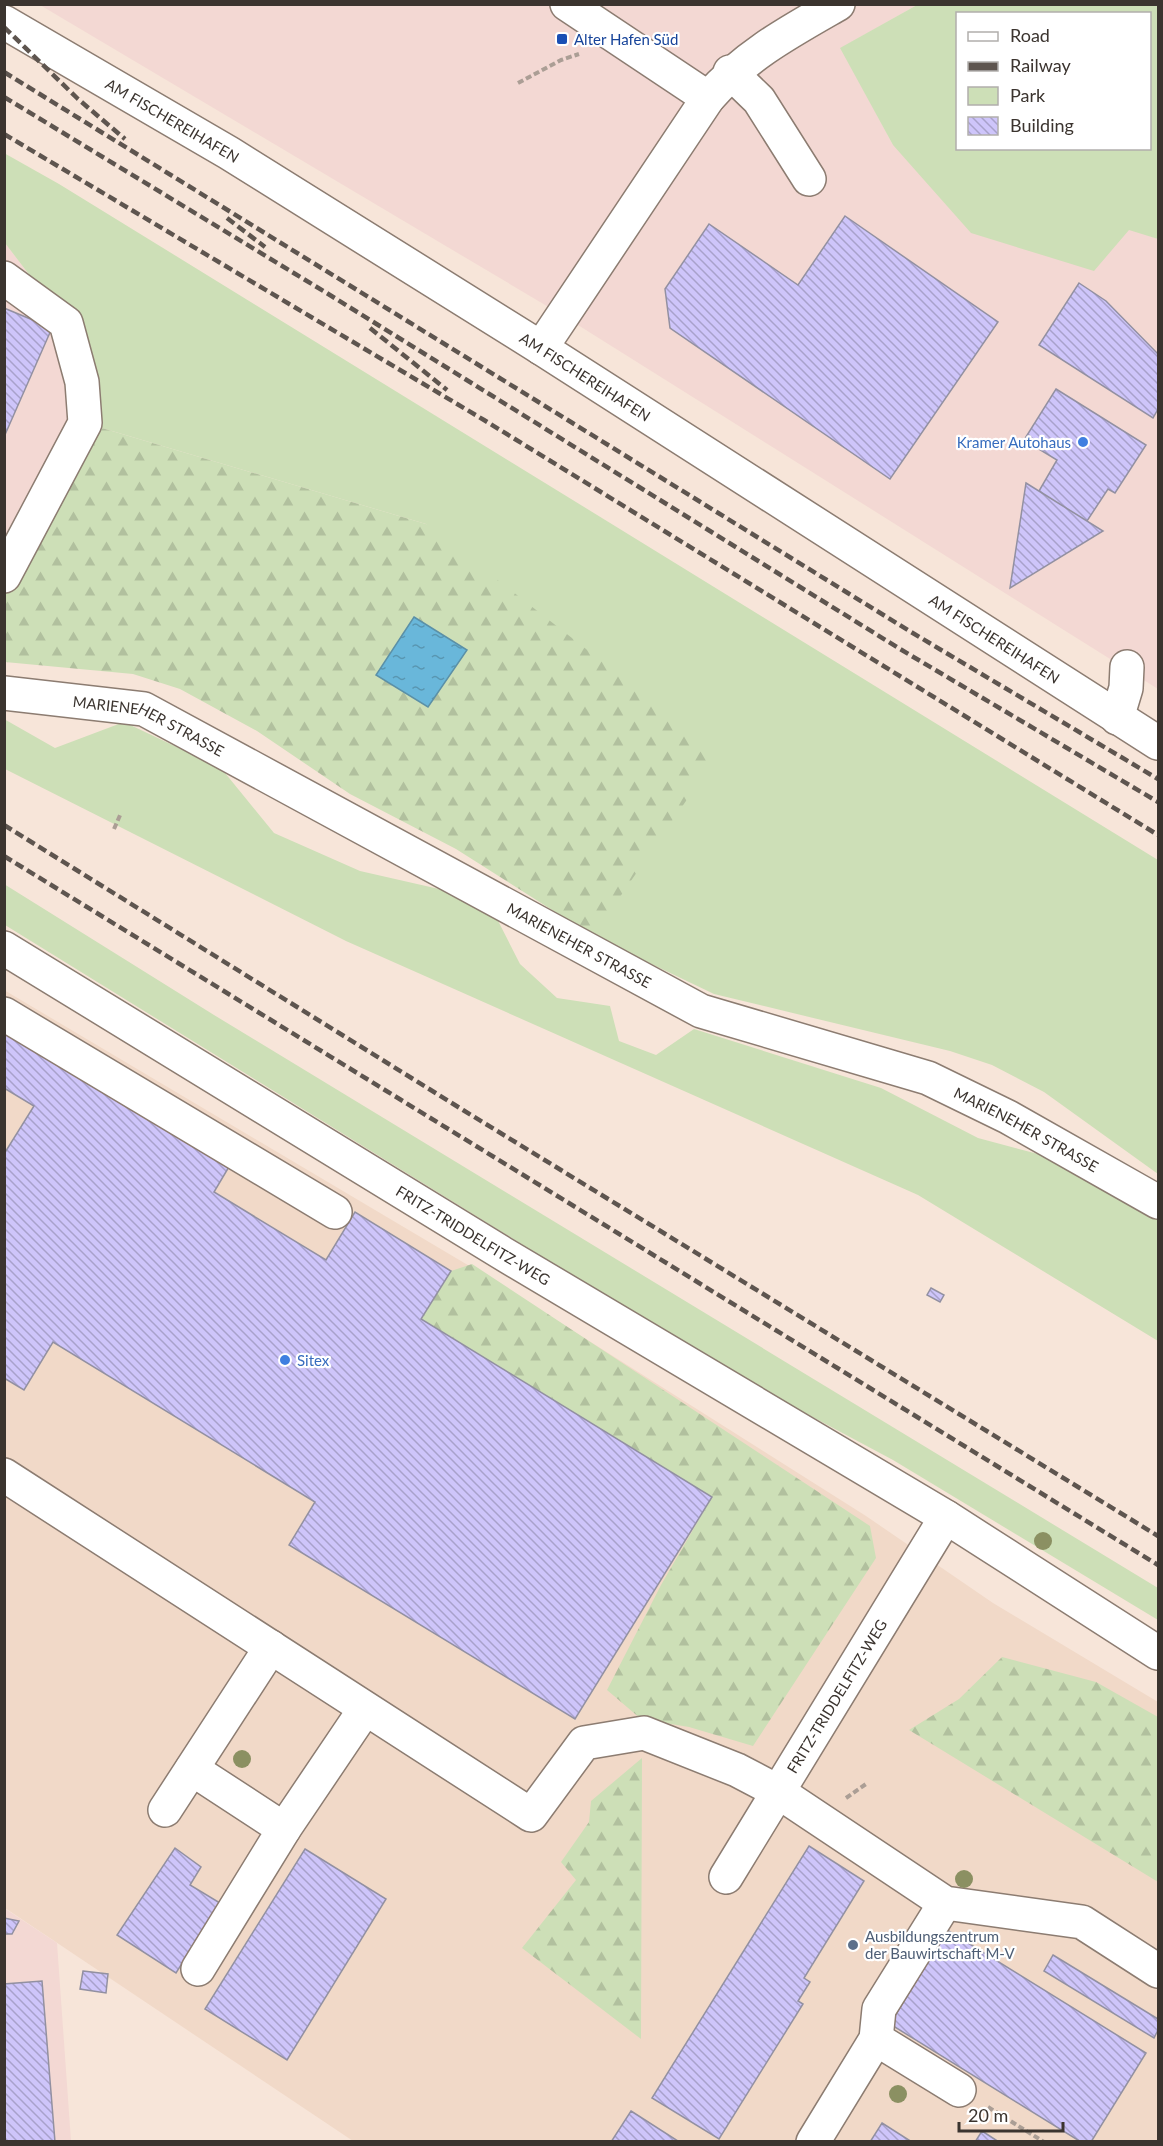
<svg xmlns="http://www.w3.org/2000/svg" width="1163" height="2146" font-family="Lato,sans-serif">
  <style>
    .built { fill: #f1d9c8 }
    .industrial { fill: #f3d8d3 }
    .green { fill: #cddfb7; fill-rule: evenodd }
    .forest { fill: url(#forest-firs) }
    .water { fill: url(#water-ripples); stroke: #5b90a7; stroke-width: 1.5 }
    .building { fill: url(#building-back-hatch); stroke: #9290a1; stroke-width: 1.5 }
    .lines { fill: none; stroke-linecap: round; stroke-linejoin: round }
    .minor-casing { stroke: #8c7c71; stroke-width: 36 }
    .path { stroke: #ab9e95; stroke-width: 4; stroke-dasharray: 6 3; stroke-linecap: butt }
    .minor { stroke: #fff; stroke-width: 33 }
    .rail { stroke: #5e554f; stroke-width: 4.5; stroke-dasharray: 9 4.5; stroke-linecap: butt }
    .tree { fill: #8b9062 }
    .transit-dot { fill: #1a4fb4; stroke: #fff; stroke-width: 2 }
    .shop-dot { fill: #3f7fe0; stroke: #fff; stroke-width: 2 }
    .service-dot { fill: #5c6f8a; stroke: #fff; stroke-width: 2 }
    .labels { text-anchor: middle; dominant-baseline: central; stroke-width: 4.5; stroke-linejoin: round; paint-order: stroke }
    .transit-label { font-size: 15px; fill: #164399; stroke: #fff; text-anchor: start }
    .street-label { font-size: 15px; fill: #3b342f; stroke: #fff }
    .shop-label { font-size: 15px; fill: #366cbe; stroke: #fff; text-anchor: end }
    .service-label { font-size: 15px; fill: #4e5e75; stroke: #fff; text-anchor: start }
  </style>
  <defs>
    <pattern id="forest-firs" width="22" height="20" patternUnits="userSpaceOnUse" patternTransform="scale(1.5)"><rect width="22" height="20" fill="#cddfb7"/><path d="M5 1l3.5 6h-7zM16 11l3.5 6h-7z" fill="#b1c09e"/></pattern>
    <pattern id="water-ripples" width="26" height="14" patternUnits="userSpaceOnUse" patternTransform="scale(1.5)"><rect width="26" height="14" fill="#69b7da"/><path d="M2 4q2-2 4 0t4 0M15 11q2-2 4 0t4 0" fill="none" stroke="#5896b1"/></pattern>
    <pattern id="building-back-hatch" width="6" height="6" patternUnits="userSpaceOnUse" patternTransform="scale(1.5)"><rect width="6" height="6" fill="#cec5fa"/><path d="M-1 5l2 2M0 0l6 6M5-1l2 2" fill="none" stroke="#a8a1cb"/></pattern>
  </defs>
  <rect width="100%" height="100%" fill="#f7e5d9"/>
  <path class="built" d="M4 990 488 1277 866 1516 993 1603 1158 1702V2141H353L5 1908Z"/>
  <path class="industrial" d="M40 5H917L841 48 893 145 1158 239V689L562 315Z
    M5 243 66 323 85 423 5 576Z
    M4 1908 57 1943 71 2141H5Z"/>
  <path class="green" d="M917 5H1158V239L1129 230 1094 271 971 233 893 145 840 48ZM958 14H1150V148H958Z
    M4 153 59 184 1158 860V1174L1044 1092 992 1065 950 1051 714 994 593 936 426 524 85 423 66 323 5 243Z
    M4 719 55 748 124 722 221 768 274 833 360 871 461 894 493 911 520 964 557 998 610 1006 619 1041 656 1055 694 1029 881 1088 978 1138 1038 1154 1158 1218V1341L918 1195 346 941 5 769Z
    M4 884 214 1015 1158 1588V1620L893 1460 732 1374 5 925Z"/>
  <path class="forest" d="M85 423 426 524 719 753 593 936 456 849 350 794 257 731 180 689 133 674 5 662 4 576Z
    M472 1264 870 1526 876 1558 753 1746 689 1727 641 1719 607 1690 661 1585 712 1497 421 1319 451 1271Z
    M1002 1657 1096 1682 1158 1717V1882L909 1730 959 1699Z
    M642 1758 641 2039 522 1948 576 1880 561 1862 589 1822 591 1801Z"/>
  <path class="water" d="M414 617 467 650 428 707 376 675Z"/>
  <path class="building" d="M845 216 998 322 890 479 670 328 665 289 709 224 798 285Z
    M1079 283 1106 301 1158 354V409L1153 418 1039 345Z
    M4 308 52 328 4 437Z
    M1056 389 1146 445 1115 493 1108 489 1087 521 1039 491 1057 460 1024 440Z
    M1026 483 1103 531 1010 588Z
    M4 1027 233 1160 214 1192 326 1260 355 1212 451 1271 421 1319 712 1497 575 1719 289 1545 315 1502 53 1342 24 1390 4 1378V1154L34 1106 4 1088Z
    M931 1288 944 1295 940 1302 927 1295Z
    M809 1846 864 1881 804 1978 810 1982 798 2001 803 2004 719 2139 652 2098Z
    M175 1848 201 1867 190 1885 220 1903 176 1973 117 1935Z
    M305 1849 386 1899 287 2060 205 2009Z
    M4 1918 19 1921 12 1934H4Z
    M947 1930 1146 2053 1091 2142H1081L890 2024Z
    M1053 1955 1158 2019V2030L1154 2038 1044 1971Z
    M83 1971 108 1974 106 1993 80 1989Z
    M42 1981 55 2142H4V1984Z
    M631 2111 678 2141 611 2142Z
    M882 2123 912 2142H870Z
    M982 2131 999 2142H975Z"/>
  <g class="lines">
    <defs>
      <g id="minor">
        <path d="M567 4 708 98"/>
        <path id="s1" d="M4 22 229 153 541 348 1158 743"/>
        <path d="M730 72 759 100 809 179"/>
        <path d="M4 278 66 323 82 382 85 423 4 576"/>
        <path d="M541 348 708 98C746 55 789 32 838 4"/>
        <path id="s2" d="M4 693 144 709 701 1011 928 1078 1008 1117 1158 1202"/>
        <path d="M1117 718 1126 688 1127 667"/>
        <path id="s3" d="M4 948 502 1253 946 1517 1158 1653"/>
        <path d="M4 1014 335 1212"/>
        <path d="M4 1475 531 1815 584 1743 644 1733 737 1770 777 1791 945 1903 1082 1922 1158 1971"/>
        <path d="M192 1769 284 1829 198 1969"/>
        <path d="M165 1810 271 1647"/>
        <path d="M284 1829 365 1709"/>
        <path id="s4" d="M726 1877 946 1517"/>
        <path d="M876 2039 959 2090"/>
        <path d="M813 2142 876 2039 879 2009 945 1903"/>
      </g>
    </defs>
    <use href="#minor" class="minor-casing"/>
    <path class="path" d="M518 83 561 60 579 54
      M114 829 121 813
      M846 1798 866 1784
      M988 2107 1044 2142"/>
    <use href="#minor" class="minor"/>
    <path class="rail" d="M4 27 78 99 125 139
      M4 72 911 632 1158 779
      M4 97 325 292 900 649 1158 802
      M4 134 484 420 1158 835
      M227 218 265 247
      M370 328 447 390
      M4 825 463 1110 1158 1536
      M4 856 1158 1565"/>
  </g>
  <g class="tree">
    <circle cx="1043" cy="1541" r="9"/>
    <circle cx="242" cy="1759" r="9"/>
    <circle cx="964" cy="1879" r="9"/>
    <circle cx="898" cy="2094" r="9"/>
  </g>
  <rect class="transit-dot" x="556" y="33" width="12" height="12" rx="3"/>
  <g class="shop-dot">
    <circle cx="1083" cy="442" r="6"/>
    <circle cx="285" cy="1360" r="6"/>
  </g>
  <circle class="service-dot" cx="853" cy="1945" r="6"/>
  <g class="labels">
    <g class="transit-label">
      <text x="574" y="39">Alter Hafen Süd</text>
    </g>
    <g class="street-label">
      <text stroke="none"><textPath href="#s1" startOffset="195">AM FISCHEREIHAFEN</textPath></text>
      <text stroke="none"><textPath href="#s1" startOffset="681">AM FISCHEREIHAFEN</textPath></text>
      <text stroke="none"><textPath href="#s1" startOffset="1167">AM FISCHEREIHAFEN</textPath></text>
      <text stroke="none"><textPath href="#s2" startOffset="150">MARIENEHER STRASSE</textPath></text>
      <text stroke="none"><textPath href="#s2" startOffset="636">MARIENEHER STRASSE</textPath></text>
      <text stroke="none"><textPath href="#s2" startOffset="1122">MARIENEHER STRASSE</textPath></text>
      <text stroke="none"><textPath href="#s3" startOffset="550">FRITZ-TRIDDELFITZ-WEG</textPath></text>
      <text stroke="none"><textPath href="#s4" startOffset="212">FRITZ-TRIDDELFITZ-WEG</textPath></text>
    </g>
    <g class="shop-label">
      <text x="1071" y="442">Kramer Autohaus</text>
      <text x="297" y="1360" text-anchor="start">Sitex</text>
    </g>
    <g class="service-label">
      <text x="865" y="1936">Ausbildungszentrum<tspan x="865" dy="17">der Bauwirtschaft M-V</tspan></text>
    </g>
  </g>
  <rect width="1163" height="2146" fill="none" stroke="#3b342f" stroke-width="12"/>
  <rect x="956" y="12" width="195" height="138" fill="#ffffff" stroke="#b1aeac" stroke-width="1.5"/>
  <rect x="968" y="32" width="30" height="9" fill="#ffffff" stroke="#b1aeac" stroke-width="1.5"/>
  <text x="1010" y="42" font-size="18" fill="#3b342f">Road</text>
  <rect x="968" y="62" width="30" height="9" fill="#5e554f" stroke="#b1aeac" stroke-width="1.5"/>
  <text x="1010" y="72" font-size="18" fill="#3b342f">Railway</text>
  <rect x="968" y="87" width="30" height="18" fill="#cddfb7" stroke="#b1aeac" stroke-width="1.5"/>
  <text x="1010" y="102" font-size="18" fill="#3b342f">Park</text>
  <rect x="968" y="117" width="30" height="18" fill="url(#building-back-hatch)" stroke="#b1aeac" stroke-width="1.5"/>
  <text x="1010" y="132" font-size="18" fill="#3b342f">Building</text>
  <path d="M959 2122v9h104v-9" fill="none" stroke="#3b342f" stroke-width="3"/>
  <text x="968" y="2122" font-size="18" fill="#3b342f" stroke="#ffffff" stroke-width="4.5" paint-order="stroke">20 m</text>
</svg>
